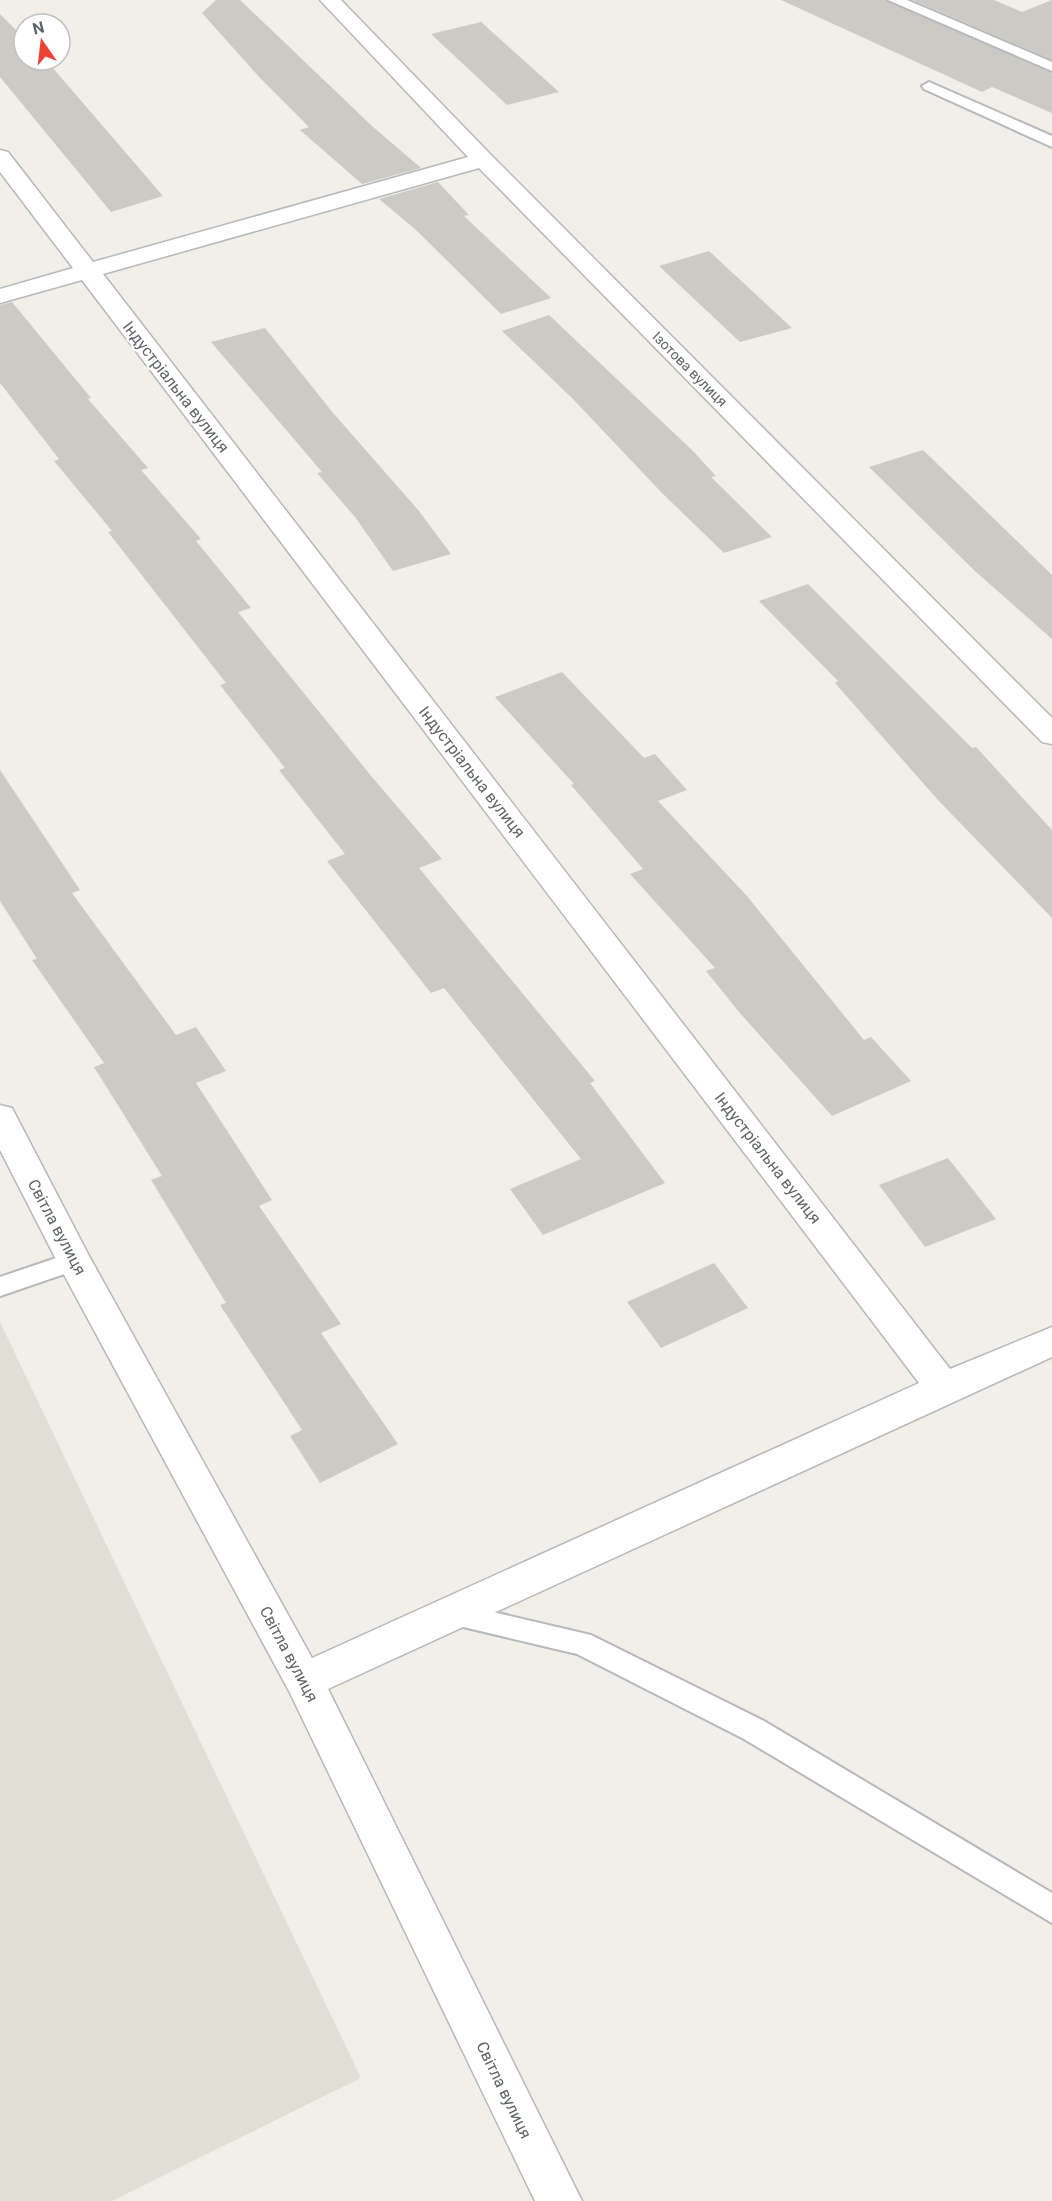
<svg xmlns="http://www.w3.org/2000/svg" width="1052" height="2201" font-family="Roboto,sans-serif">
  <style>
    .education { fill: #e1ded6 }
    .building { fill: #cccac5 }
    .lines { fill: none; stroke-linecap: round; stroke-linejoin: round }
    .service-casing { stroke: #b5b8bc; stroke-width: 4 }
    .minor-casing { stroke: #b5b8bc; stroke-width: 3 }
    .service { fill: #fff; fill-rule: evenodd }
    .minor { fill: #fff; fill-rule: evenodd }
    .labels { text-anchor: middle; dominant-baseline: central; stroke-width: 4.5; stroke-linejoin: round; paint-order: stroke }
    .far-street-label { font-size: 14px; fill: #5f6368; stroke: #fff }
    .street-label { font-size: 16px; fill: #5f6368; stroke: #fff }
  </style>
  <rect width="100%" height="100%" fill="#f1efe8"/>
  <path class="education" d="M0 1322 361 2078 112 2201H0Z"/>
  <path class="building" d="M216 0H240L372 126 421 168 362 184 300 130 309 127 261 79 202 13Z
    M781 0H886L1052 73V113L992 87 982 92Z
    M913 0H994L1022 12 1052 0V60Z
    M0 14 24 38V60H46L163 196 111 212 0 77Z
    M481 22 559 92 507 105 431 34Z
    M438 182 469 215 464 216 551 298 501 314 415 229 379 199Z
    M709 251 792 328 740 342 659 266Z
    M12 302 91 398 88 399 148 468 141 470 201 539 196 541 251 608 238 612 372 777 442 859 419 868 595 1081 590 1083 665 1183 543 1235 510 1189 581 1159 444 988 431 993 327 861 345 854 279 770 285 768 220 685 226 683 108 532 112 531 54 461 59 459 0 383V305Z
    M549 315 692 450 716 476 711 477 772 537 724 553 662 493 572 398 502 331Z
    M265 328 334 414 419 511 451 554 393 571 355 517 317 473 322 472 211 342Z
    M923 450 1052 575V639L976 572 869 467Z
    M808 584 972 748 976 747 1052 830V918L938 800 835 683 838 681 759 601Z
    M562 672 644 758 655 754 687 790 658 801 747 896 864 1040 871 1037 911 1081 832 1116 739 1012 706 971 715 968 630 874 643 869 571 785 574 784 495 697Z
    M0 770 80 890 72 893 176 1035 196 1027 226 1071 196 1083 272 1200 259 1206 341 1324 321 1333 398 1444 320 1483 290 1436 302 1430 220 1305 226 1303 151 1180 162 1176 94 1067 104 1063 32 960 37 959 0 901Z
    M948 1158 996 1219 925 1247 879 1185Z
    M714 1263 748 1308 661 1348 627 1302Z"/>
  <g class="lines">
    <defs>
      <path id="service" d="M888 0H907L1052 62V71Z
        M929 82 1052 136V147L924 89 922 86Z
        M74 1252 82 1254 86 1261 82 1268 0 1296V1277Z
        M451 1602 591 1635 764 1721 1052 1893V1923L744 1739 577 1654 442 1622 438 1614 442 1606Z"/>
      <path id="minor" d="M320 0H341L491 155 1052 718V744L1042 742 479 168 103 274 950 1369 1052 1327V1357L328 1689 582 2201H535L290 1693 62 1271 0 1150V1105L12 1108 88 1254 312 1658 919 1383 82 280 0 303V289L73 268 0 172V150L8 152 93 262 468 157Z"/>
    </defs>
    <use href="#service" class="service-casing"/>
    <use href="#minor" class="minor-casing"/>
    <use href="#service" class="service"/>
    <use href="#minor" class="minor"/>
  </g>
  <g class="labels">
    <g class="far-street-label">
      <text transform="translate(690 369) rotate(45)">Ізотова вулиця</text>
    </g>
    <g class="street-label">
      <text transform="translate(176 387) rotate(52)">Індустріальна вулиця</text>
      <text transform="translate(472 772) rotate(52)">Індустріальна вулиця</text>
      <text transform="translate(768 1158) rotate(52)">Індустріальна вулиця</text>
      <text transform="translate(57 1227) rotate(62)">Світла вулиця</text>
      <text transform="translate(289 1654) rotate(62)">Світла вулиця</text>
      <text transform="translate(504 2090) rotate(64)">Світла вулиця</text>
    </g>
  </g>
  <g transform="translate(42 42) rotate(346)"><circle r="28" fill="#ffffff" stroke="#bfc1c3" stroke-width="1.5"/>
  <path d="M0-4.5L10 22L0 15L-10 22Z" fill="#ea4335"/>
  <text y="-9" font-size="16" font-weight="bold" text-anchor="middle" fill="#5f6368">N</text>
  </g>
</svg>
